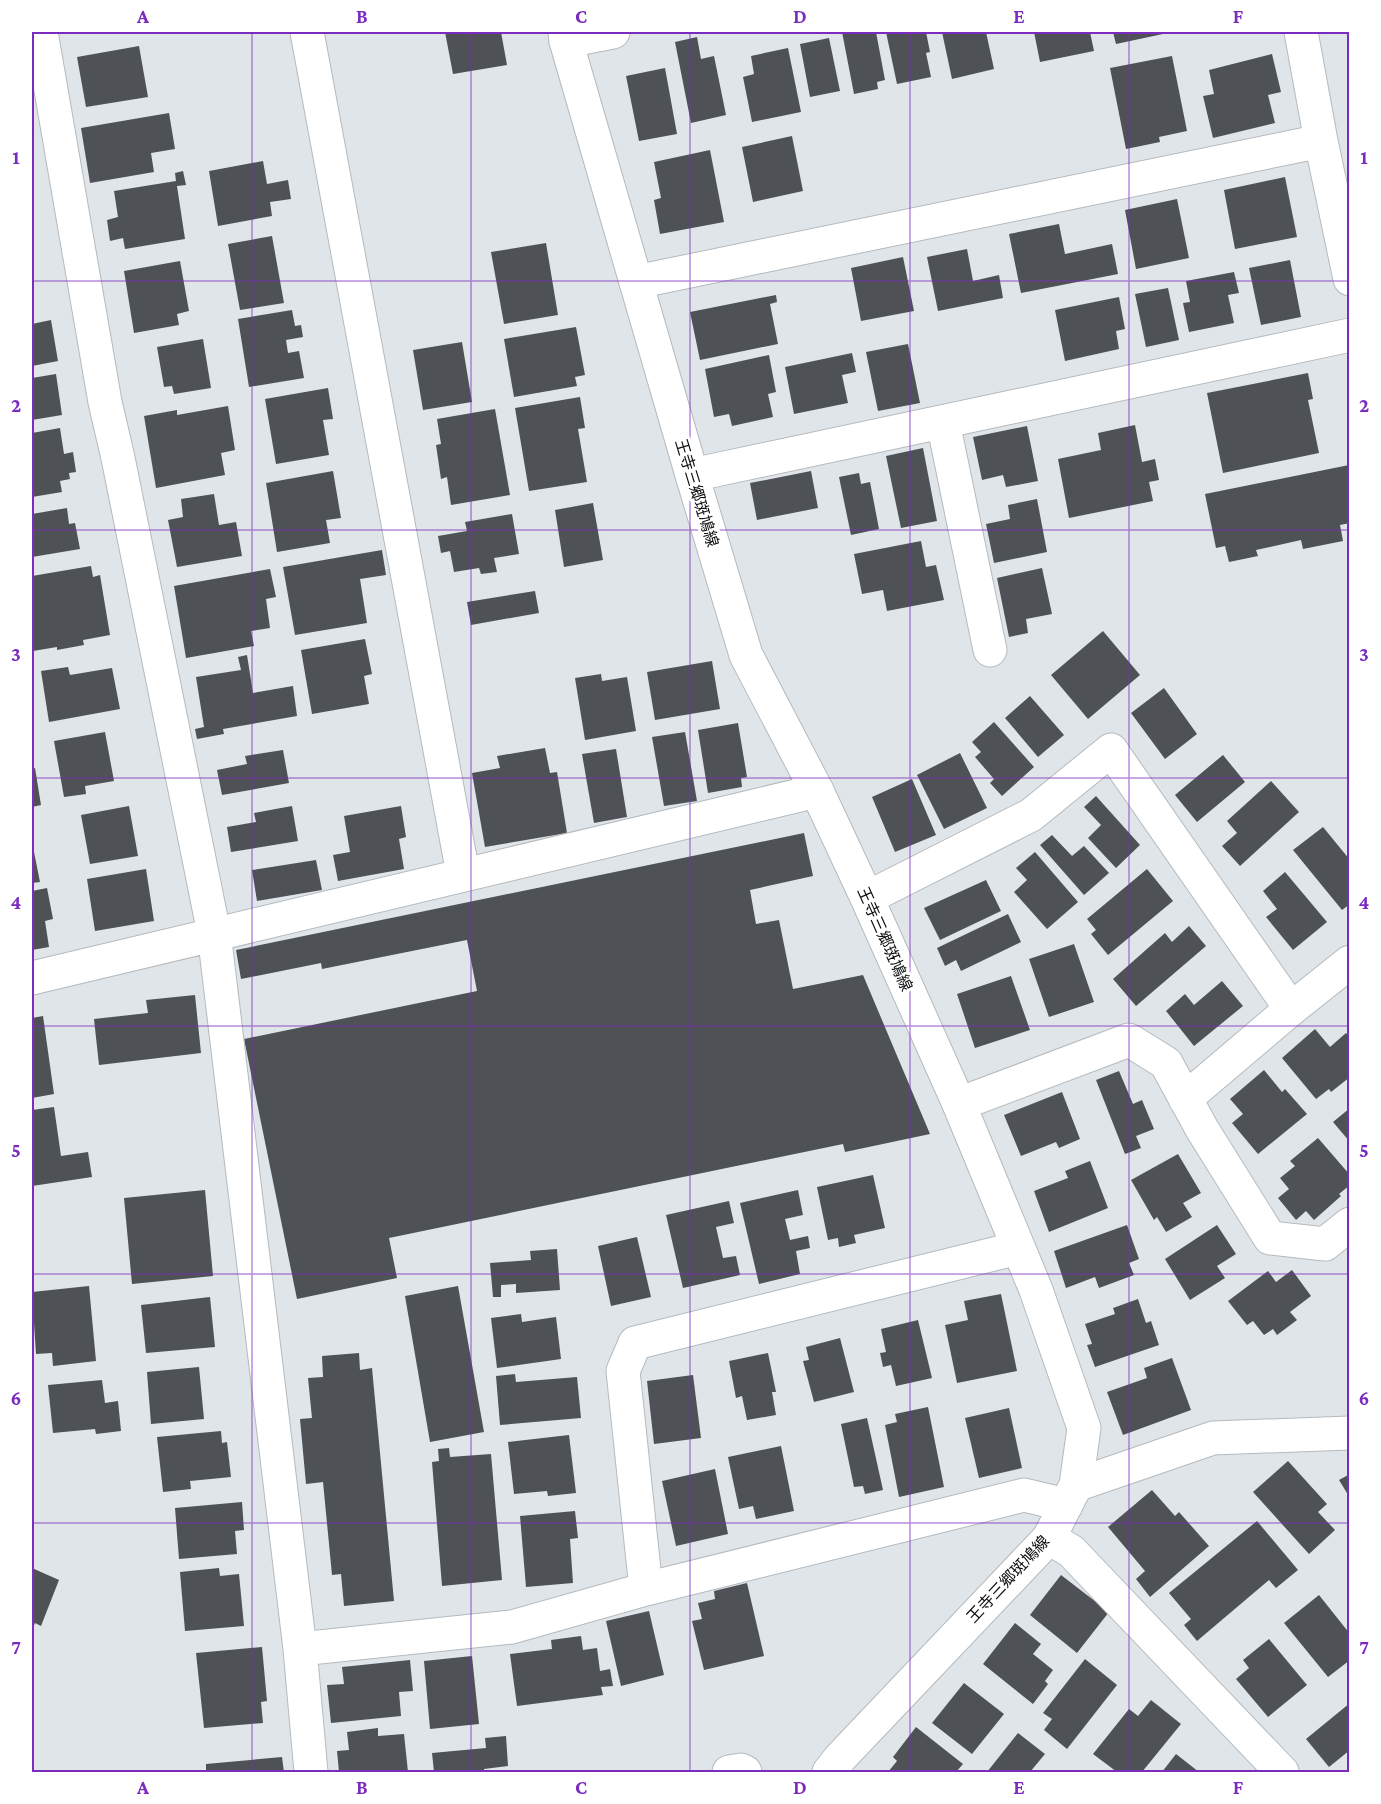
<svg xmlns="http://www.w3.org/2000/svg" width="1381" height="1804" font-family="'Crimson Pro','Noto Sans JP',serif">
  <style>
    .building { fill: #4e5256 }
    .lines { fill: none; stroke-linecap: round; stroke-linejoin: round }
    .street-casing { stroke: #b5babe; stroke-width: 35 }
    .secondary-casing { stroke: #b5babe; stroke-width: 35 }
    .street { stroke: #fff; stroke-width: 33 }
    .secondary { stroke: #fff; stroke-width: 33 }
    .grid { fill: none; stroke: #7b2cbf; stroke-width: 1.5; stroke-opacity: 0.55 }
    .labels { text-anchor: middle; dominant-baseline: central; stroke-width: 6; stroke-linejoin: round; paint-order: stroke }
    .street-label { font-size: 16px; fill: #0c0e0f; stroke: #fff }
    .neatline { fill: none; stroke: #7b2cbf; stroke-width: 2 }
    .grid-label { font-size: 20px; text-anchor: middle; font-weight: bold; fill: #7b2cbf }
  </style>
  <rect width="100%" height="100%" fill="#dfe5e8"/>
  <path class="building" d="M445 32H501L507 65 453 74Z
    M842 32H867V33L876 32 885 80 877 82 878 89 854 94Z
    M886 32H926L930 52 926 53 931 77 897 84Z
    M942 32H986L994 69 952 79Z
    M1034 32H1090L1094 51 1040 62Z
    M1113 32H1162L1163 34 1116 44Z
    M697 37 701 59 714 56 726 115 691 123 675 42Z
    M829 38 840 91 810 97 800 44Z
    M139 46 148 97 86 107 77 57Z
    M788 48 801 112 752 122 743 77 754 74 751 56Z
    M1272 54 1281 92 1268 95 1275 123 1213 138 1203 96 1214 94 1209 70Z
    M1172 56 1187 131 1159 137 1160 142 1126 149 1110 68Z
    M665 68 677 134 639 141 626 76Z
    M169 113 175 149 151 153 154 172 90 183 81 128Z
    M792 136 803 191 753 202 742 147Z
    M710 150 724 222 660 234 654 200 661 198 654 162Z
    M263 161 267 184 288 180 291 199 270 202 272 216 218 226 209 171Z
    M183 171 186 185 177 186 185 239 125 249 123 238 110 241 107 220 118 217 114 191 176 181 175 173Z
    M1285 177 1297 237 1235 249 1224 190Z
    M1177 199 1189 258 1136 269 1125 210Z
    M1059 224 1065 254 1112 244 1118 274 1021 293 1009 234Z
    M272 236 284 303 240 310 228 244Z
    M546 243 558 315 504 324 491 252Z
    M967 249 973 281 999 275 1003 298 938 311 927 257Z
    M903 257 914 311 861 321 851 268Z
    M1290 260 1301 317 1261 325 1249 268Z
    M180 261 189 311 177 314 179 325 134 333 124 271Z
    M1234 272 1239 293 1228 295 1234 323 1189 332 1183 303 1190 302 1186 281Z
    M1168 288 1179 340 1146 347 1135 294Z
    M776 295 777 302 770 304 778 344 700 360 690 312Z
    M1119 297 1125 329 1116 331 1119 349 1065 361 1055 310Z
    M292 310 295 326 301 325 303 337 286 340 288 353 299 351 304 378 249 387 238 319Z
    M51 320 58 361 32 366V324Z
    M576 327 585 375 575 377 577 386 514 397 504 339Z
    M203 339 211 388 174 394 172 386 164 387 157 347Z
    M462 342 472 402 423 410 413 350Z
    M908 344 920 403 878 411 866 352Z
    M852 353 856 372 842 375 848 403 794 414 785 367Z
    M769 355 776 392 768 394 773 417 732 426 729 414 714 417 705 369Z
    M1308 373 1313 399 1308 400 1319 453 1223 473 1207 393Z
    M56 374 62 415 32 420V378Z
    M328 388 333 419 323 420 329 455 276 464 265 399Z
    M580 397 585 428 578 429 587 482 529 491 515 408Z
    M228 406 235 450 221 453 225 475 156 488 144 416 177 410V415Z
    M495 409 510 495 451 505 447 477 441 479 436 445 441 444 437 419Z
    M1135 425 1142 462 1155 459 1159 480 1149 482 1153 501 1069 518 1058 459 1101 450 1098 433Z
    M1027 426 1038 481 1006 487 1003 475 982 480 973 437Z
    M60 428 64 454 73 452 76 472 69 473 70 479 60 481 62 492 32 497V433Z
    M923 448 937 521 901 528 886 456Z
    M1349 465 1350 523 1340 525 1343 541 1303 549 1301 540 1256 550 1258 556 1229 562 1225 546 1216 548 1205 494Z
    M333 471 341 518 326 520 330 543 277 552 266 483Z
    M811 471 818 508 757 520 750 483Z
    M859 473 861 484 870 482 879 529 851 535 839 477Z
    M214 494 219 525 236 522 242 556 177 567 168 520 183 517 181 499Z
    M1037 499 1047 552 994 563 986 524 1010 519 1008 505Z
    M593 503 603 560 564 567 555 510Z
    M67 508 69 524 75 523 80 549 32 557V514Z
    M512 514 519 554 494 558 497 572 481 574 479 568 454 572 450 551 441 553 438 536 467 531 465 522Z
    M921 541 926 567 936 565 944 600 887 611 883 590 862 594 854 554Z
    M382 550 386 575 360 579 367 623 295 635 283 567Z
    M91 566 93 577 100 575 110 635 83 640 84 645 57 650V647L33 651 32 576Z
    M1042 568 1052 614 1026 619 1028 633 1009 637 997 578Z
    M270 569 276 597 266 599 270 628 251 631 254 646 186 658 174 586Z
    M535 591 539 613 471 625 467 602Z
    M1103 631 1140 675 1088 719 1051 675Z
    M365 639 372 674 364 676 369 704 312 714 301 650Z
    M247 655 253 693 293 686 297 716 223 729 224 734 197 739 195 729 204 727 196 677 241 670 238 657Z
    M712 661 720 709 655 720 647 672Z
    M68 667 70 675 112 668 120 709 49 722 41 671Z
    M601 674 602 681 627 677 636 731 585 740 575 678Z
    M1164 688 1197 734 1165 759 1131 713Z
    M1030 696 1064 735 1038 757 1005 718Z
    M994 722 1034 767 1002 796 990 783 994 779 975 757 981 752 972 742Z
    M738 723 747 777 741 778 742 787 708 793 698 730Z
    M105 732 114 781 85 786 86 794 64 797 54 741Z
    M685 732 697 801 664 806 652 737Z
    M545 748 550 773 557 772 567 833 485 847 472 773 500 768 497 756Z
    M616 749 627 817 594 823 582 754Z
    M283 750 289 783 222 795 217 770 247 764 245 756Z
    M960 753 987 808 944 829 917 775Z
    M1223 755 1245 782 1197 822 1175 795Z
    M35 768 41 805 32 807V769Z
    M912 779 936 835 895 852 872 797Z
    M1271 781 1299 812 1240 866 1222 846 1237 833 1227 821Z
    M1096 796 1140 845 1116 868 1088 838 1101 825 1084 807Z
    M129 806 138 856 90 864 81 815Z
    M292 806 298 841 231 852 227 827 256 822 254 813Z
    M401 806 406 837 399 839 404 869 338 881 333 855 350 852 344 816Z
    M1323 827 1350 860V904L1342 910 1293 850Z
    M804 833 813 876 750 890 756 924 779 920 793 989 863 975 930 1134 845 1152 843 1144 389 1238 397 1278 297 1299 244 1039 477 991 467 940 322 969 321 963 241 979 236 950Z
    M1052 835 1072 856 1084 846 1109 873 1084 895 1040 845Z
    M32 842 40 882 32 883Z
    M1035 852 1078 902 1047 929 1014 892 1027 880 1016 868Z
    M316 860 322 890 257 901 252 870Z
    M146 869 154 921 95 931 87 879Z
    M1147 869 1173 901 1108 955 1091 934 1096 930 1087 919Z
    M1285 872 1327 922 1293 950 1266 917 1277 909 1263 891Z
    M986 880 1001 911 940 940 924 908Z
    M47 888 53 919 45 921 49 947 32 950V891Z
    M1008 914 1021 942 961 971 956 960 945 966 937 948Z
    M1189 926 1206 946 1136 1006 1113 979 1165 933 1172 942Z
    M1074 944 1094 1002 1049 1017 1029 959Z
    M1011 976 1030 1030 975 1048 957 994Z
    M1222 981 1243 1006 1194 1046 1166 1011 1185 994 1194 1005Z
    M195 995 201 1053 99 1065 94 1019 148 1013 146 1000Z
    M43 1016 54 1094 32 1098V1018Z
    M1315 1029 1330 1047 1346 1033 1350 1038V1077L1331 1092 1329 1089 1316 1099 1282 1058Z
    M1264 1070 1282 1092 1285 1089 1307 1114 1258 1154 1232 1123 1243 1114 1230 1099Z
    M1119 1071 1133 1104 1142 1100 1154 1129 1136 1136 1141 1148 1125 1154 1096 1080Z
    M1062 1092 1080 1139 1059 1148 1056 1142 1021 1156 1004 1115Z
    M54 1107 61 1156 88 1152 92 1177 32 1186V1110Z
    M1350 1108V1142L1333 1122Z
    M1318 1138 1350 1175V1185L1339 1194 1341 1196 1314 1220 1306 1211 1296 1220 1278 1198 1289 1189 1280 1178 1295 1166 1290 1161Z
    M1178 1154 1201 1193 1183 1203 1192 1217 1166 1232 1157 1217 1154 1220 1131 1180Z
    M1090 1161 1108 1208 1049 1232 1034 1191 1068 1178 1065 1171Z
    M873 1175 885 1228 854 1235 856 1243 839 1247 838 1238 828 1240 817 1187Z
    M205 1190 213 1276 132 1284 124 1198Z
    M798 1190 803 1215 785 1219 790 1240 808 1236 810 1248 796 1251 800 1274 759 1284 740 1203Z
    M729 1201 734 1223 716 1227 723 1258 736 1256 740 1275 683 1288 666 1215Z
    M1127 1225 1139 1259 1129 1263 1134 1275 1099 1288 1095 1277 1066 1288 1054 1251Z
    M1217 1225 1236 1254 1217 1266 1225 1278 1190 1300 1165 1259Z
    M637 1237 651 1297 611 1306 598 1246Z
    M557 1249 560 1290 516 1293V1284L501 1285V1297H493L490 1263 531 1260 530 1251Z
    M1292 1270 1311 1296 1290 1312 1297 1320 1277 1335 1273 1329 1264 1335 1253 1321 1247 1325 1228 1301 1268 1271 1276 1282Z
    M89 1286 96 1361 53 1366 52 1353 36 1354 32 1292Z
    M458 1286 484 1432 430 1442 405 1296Z
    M1001 1294 1017 1371 957 1383 945 1325 968 1320 964 1301Z
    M210 1297 215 1347 146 1353 141 1305Z
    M1138 1299 1146 1323 1151 1321 1159 1345 1095 1367 1087 1345 1092 1344 1085 1324 1115 1314 1113 1308Z
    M521 1314 522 1322 556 1317 561 1359 497 1368 491 1318Z
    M918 1320 932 1378 896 1386 891 1365 883 1367 880 1353 886 1352 881 1329Z
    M840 1338 854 1392 814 1402 803 1361 809 1360 806 1347Z
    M359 1353 360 1370 372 1368 394 1601 344 1606 341 1574 332 1575 323 1482 306 1484 300 1419 312 1418 308 1378 323 1377 322 1356Z
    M768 1353 776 1392H772L776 1415 747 1420 742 1396 736 1398 729 1361Z
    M1172 1358 1191 1410 1123 1435 1107 1392 1147 1378 1144 1368Z
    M199 1367 204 1419 151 1424 147 1372Z
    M515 1374 516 1382 577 1377 581 1418 500 1425 496 1376Z
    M693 1375 701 1438 654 1444 647 1381Z
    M102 1380 105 1403 118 1401 121 1431 96 1434 95 1429 53 1433 48 1385Z
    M928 1407 944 1487 899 1497 885 1425 897 1422 895 1414Z
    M1009 1408 1022 1468 979 1478 965 1418Z
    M867 1418 883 1490 865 1494 863 1486 854 1487 841 1424Z
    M221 1431 222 1443 227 1442 231 1477 190 1481 191 1489 163 1492 157 1437Z
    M569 1435 576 1493 548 1496 547 1491 514 1494 508 1442Z
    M781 1446 794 1511 756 1519 753 1506 739 1509 728 1457Z
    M449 1448 450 1457 491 1454 502 1580 442 1586 432 1462 439 1461 438 1449Z
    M1288 1461 1327 1504 1318 1512 1335 1530 1309 1554 1253 1492Z
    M715 1469 728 1534 676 1546 662 1481Z
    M1350 1474V1498L1339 1480Z
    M1152 1490 1175 1516 1179 1512 1209 1546 1150 1597 1136 1579 1145 1571 1108 1527Z
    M242 1502 244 1530 235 1531 237 1554 179 1559 175 1508Z
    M575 1511 578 1538 570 1539 573 1583 526 1587 520 1516Z
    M1257 1521 1298 1570 1276 1588 1269 1580 1197 1641 1184 1625 1191 1619 1169 1593Z
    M32 1568 59 1580 41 1626 35 1623 32 1630Z
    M219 1568 220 1576 239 1574 244 1626 185 1631 180 1572Z
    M1061 1575 1109 1612 1077 1653 1030 1615Z
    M747 1583 764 1656 704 1670 692 1621 702 1619 698 1603 715 1599 714 1591Z
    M1319 1595 1350 1634V1660L1328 1677 1284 1623Z
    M649 1611 664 1675 621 1686 606 1621Z
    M1015 1623 1041 1644 1033 1654 1053 1670 1045 1681 1048 1684 1033 1704 983 1664Z
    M581 1636 583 1650 597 1648 600 1671 610 1669 613 1686 601 1687 603 1695 517 1706 510 1654 552 1649 551 1640Z
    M1269 1639 1307 1685 1268 1717 1236 1679 1249 1668 1243 1660Z
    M262 1647 267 1701 261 1702 263 1723 204 1728 196 1653Z
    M472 1656 479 1724 430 1729 424 1661Z
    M1085 1659 1117 1685 1067 1749 1044 1730 1052 1719 1043 1713Z
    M410 1660 413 1691 399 1692 401 1716 331 1723 327 1685 344 1684 342 1667Z
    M964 1683 1004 1714 972 1754 932 1723Z
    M1151 1700 1181 1724 1142 1772H1117L1093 1754 1129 1709 1138 1716Z
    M1350 1703V1750L1329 1767 1306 1739Z
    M916 1727 963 1764 956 1772H888L897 1761 893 1757Z
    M378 1728V1736L404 1734 408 1772H339L337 1751 349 1750 347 1732Z
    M1018 1733 1045 1754 1030 1772H987Z
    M506 1736 508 1766 484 1769V1772H434L432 1753 486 1748 485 1738Z
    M1176 1754 1199 1772H1162Z
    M282 1757 284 1772H206V1764Z"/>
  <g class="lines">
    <defs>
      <path id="street" d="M41 32 105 402 118 458 214 933 300 1649 311 1772
        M307 32 463 874
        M1301 32 1321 141 1350 279
        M566 41 613 32
        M636 282 1321 141
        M943 422 990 650
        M692 475 1350 335
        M867 898 1031 815 1111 750 1291 1009
        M32 978 817 791
        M1185 1099 1291 1009 1350 962
        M959 1104 1129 1040 1166 1063 1202 1129 1270 1238 1325 1244 1350 1224
        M1076 1485 1213 1438 1350 1433
        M1049 1538 1071 1551 1282 1772
        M646 1589 623 1371 635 1343 1018 1248
        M300 1649 512 1627 646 1589 1024 1495 1066 1505
        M729 1772 741 1770 745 1772"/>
      <path id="secondary" d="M565 32 566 41 692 475 746 655 817 791 867 898 959 1104 1036 1290 1084 1428 1076 1485 1049 1538 840 1758 829 1772"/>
    </defs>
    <use href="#street" class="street-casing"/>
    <use href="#secondary" class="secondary-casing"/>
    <use href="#street" class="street"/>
    <use href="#secondary" class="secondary"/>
  </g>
  <path class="grid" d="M252 32V1772M471 32V1772M690 32V1772M910 32V1772M1129 32V1772M32 281H1350M32 530H1350M32 778H1350M32 1026H1350M32 1274H1350M32 1523H1350"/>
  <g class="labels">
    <g class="street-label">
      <text transform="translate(697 493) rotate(73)">王寺三郷斑鳩線</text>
      <text transform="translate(885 939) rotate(66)">王寺三郷斑鳩線</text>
      <text transform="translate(1008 1579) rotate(-47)">王寺三郷斑鳩線</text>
    </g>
  </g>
  <rect width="1381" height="1804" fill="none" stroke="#ffffff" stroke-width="66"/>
  <rect x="33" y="33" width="1315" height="1738" class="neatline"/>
  <g class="grid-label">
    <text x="143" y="23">A</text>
    <text x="362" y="23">B</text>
    <text x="581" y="23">C</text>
    <text x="800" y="23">D</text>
    <text x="1019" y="23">E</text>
    <text x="1238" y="23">F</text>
    <text x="16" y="164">1</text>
    <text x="1364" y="164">1</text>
    <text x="16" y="412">2</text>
    <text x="1364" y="412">2</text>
    <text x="16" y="661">3</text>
    <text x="1364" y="661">3</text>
    <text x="16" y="909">4</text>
    <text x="1364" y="909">4</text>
    <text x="16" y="1157">5</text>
    <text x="1364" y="1157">5</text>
    <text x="16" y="1405">6</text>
    <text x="1364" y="1405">6</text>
    <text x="16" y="1654">7</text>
    <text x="1364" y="1654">7</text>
    <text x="143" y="1794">A</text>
    <text x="362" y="1794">B</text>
    <text x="581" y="1794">C</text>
    <text x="800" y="1794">D</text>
    <text x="1019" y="1794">E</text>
    <text x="1238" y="1794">F</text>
  </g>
</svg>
